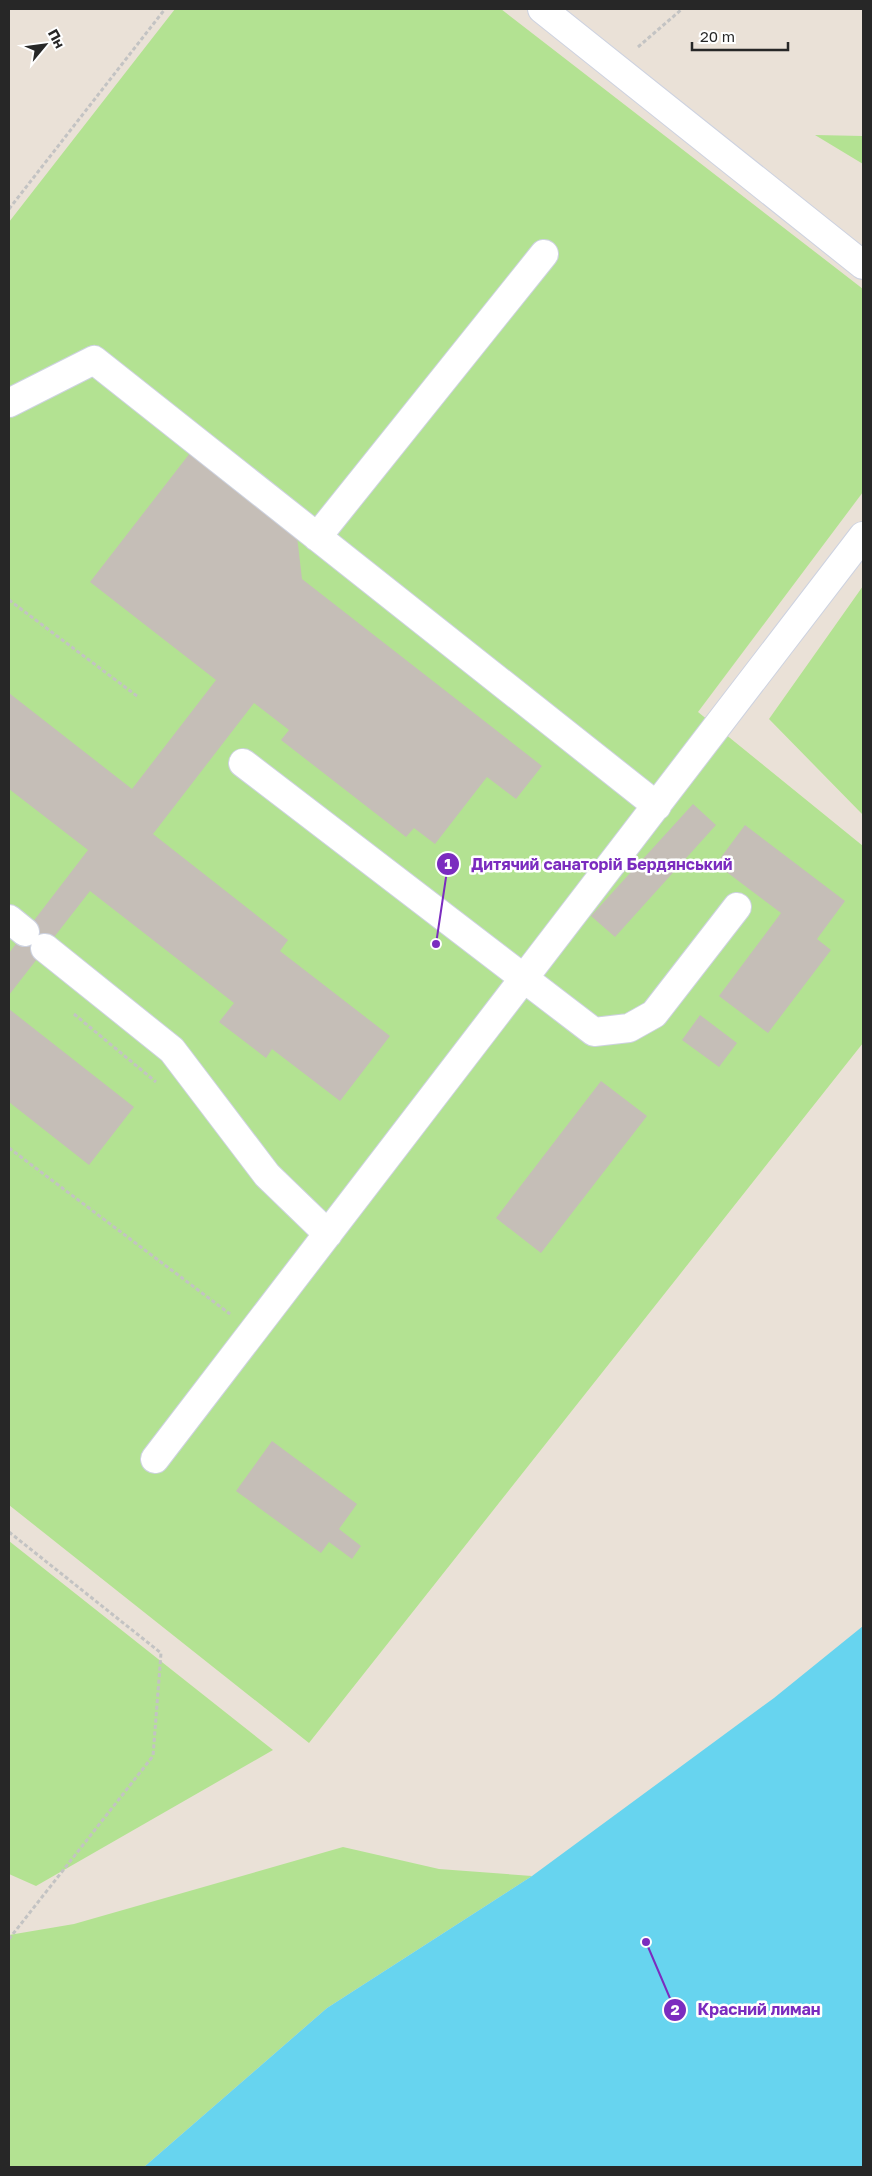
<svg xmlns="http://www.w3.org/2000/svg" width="872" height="2176" font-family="'Golos Text',sans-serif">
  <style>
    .green { fill: #b3e292 }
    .water { fill: #67d4ef }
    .building { fill: #c5beb7 }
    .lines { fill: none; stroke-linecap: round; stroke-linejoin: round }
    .minor-casing { stroke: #cdd2e0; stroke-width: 30 }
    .path { stroke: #c3c3c3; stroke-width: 3; stroke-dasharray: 4 2.5; stroke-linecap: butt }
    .minor { stroke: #fff; stroke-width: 28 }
    .leader { fill: none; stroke: #7b2cbf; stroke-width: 2 }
    .callout-dot { fill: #7b2cbf; stroke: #fff; stroke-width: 2 }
    .mark-label { font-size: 15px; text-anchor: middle; font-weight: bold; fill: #fff }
    .callout-label { font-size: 16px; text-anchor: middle; font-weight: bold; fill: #7b2cbf; stroke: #fff; stroke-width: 5; stroke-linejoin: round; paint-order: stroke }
  </style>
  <rect width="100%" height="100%" fill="#eae1d7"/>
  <path class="green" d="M175 9H501L863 289V492L698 712 863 846V1043L309 1743 9 1505V222Z
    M815 135 863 136V164Z
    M863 586V815L769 719Z
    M9 1541 273 1750 36 1886 9 1874Z
    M343 1847 439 1869 532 1876 327 2008 144 2167H9V1935L74 1924Z"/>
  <path class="water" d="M863 1626V2167H144L327 2008 532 1876 774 1698Z"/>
  <path class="building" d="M190 453 297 536 302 579 542 766 516 799 487 777 435 844 414 828 406 837 281 740 289 730 254 703 153 834 288 940 280 951 390 1036 340 1101 272 1049 266 1058 219 1022 234 1003 90 891 9 995V953L88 850 9 789V693L132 789 216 680 90 582Z
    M693 804 716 825 615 937 591 916Z
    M745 825 845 901 817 939 831 950 768 1033 719 996 781 913 716 864Z
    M9 1009 134 1107 89 1165 9 1102Z
    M700 1015 737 1043 719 1067 682 1040Z
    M601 1081 647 1116 541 1253 496 1218Z
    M272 1441 357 1504 339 1529 361 1546 352 1559 329 1542 321 1553 236 1491Z"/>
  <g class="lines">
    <defs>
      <path id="minor" d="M542 9 863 265
        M9 403 94 360 657 806
        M317 537 544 254
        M243 763 594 1032 629 1028 654 1014 737 907
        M9 919 25 932
        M45 948 172 1050 267 1175 328 1234
        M155 1459 863 536"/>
    </defs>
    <use href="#minor" class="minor-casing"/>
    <path class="path" d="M638 47 682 9
      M9 209 165 9
      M9 600 137 696
      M74 1014 156 1082
      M9 1148 230 1314
      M9 1532 161 1653 153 1756 9 1939"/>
    <use href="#minor" class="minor"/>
  </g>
  <path class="leader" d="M436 944L448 864M646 1942L675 2010"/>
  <g class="callout-dot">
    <circle cx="436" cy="944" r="5"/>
    <circle cx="646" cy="1942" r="5"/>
    <circle cx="448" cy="864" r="12"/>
    <circle cx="675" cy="2010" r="12"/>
  </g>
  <g class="mark-label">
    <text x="448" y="869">1</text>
    <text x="675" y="2015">2</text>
  </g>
  <g class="callout-label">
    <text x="602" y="870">Дитячий санаторій Бердянський</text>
    <text x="759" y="2015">Красний лиман</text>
  </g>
  <rect width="872" height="2176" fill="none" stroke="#272727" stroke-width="20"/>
  <g transform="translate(45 45) rotate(61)" stroke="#ffffff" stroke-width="4" paint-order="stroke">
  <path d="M0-4L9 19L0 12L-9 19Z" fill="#272727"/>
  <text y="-8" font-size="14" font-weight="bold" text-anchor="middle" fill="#272727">Пн</text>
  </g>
  <path d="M692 42v8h96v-8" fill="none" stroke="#272727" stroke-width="2.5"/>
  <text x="700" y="42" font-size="15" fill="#272727" stroke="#ffffff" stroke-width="4" paint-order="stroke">20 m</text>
</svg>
